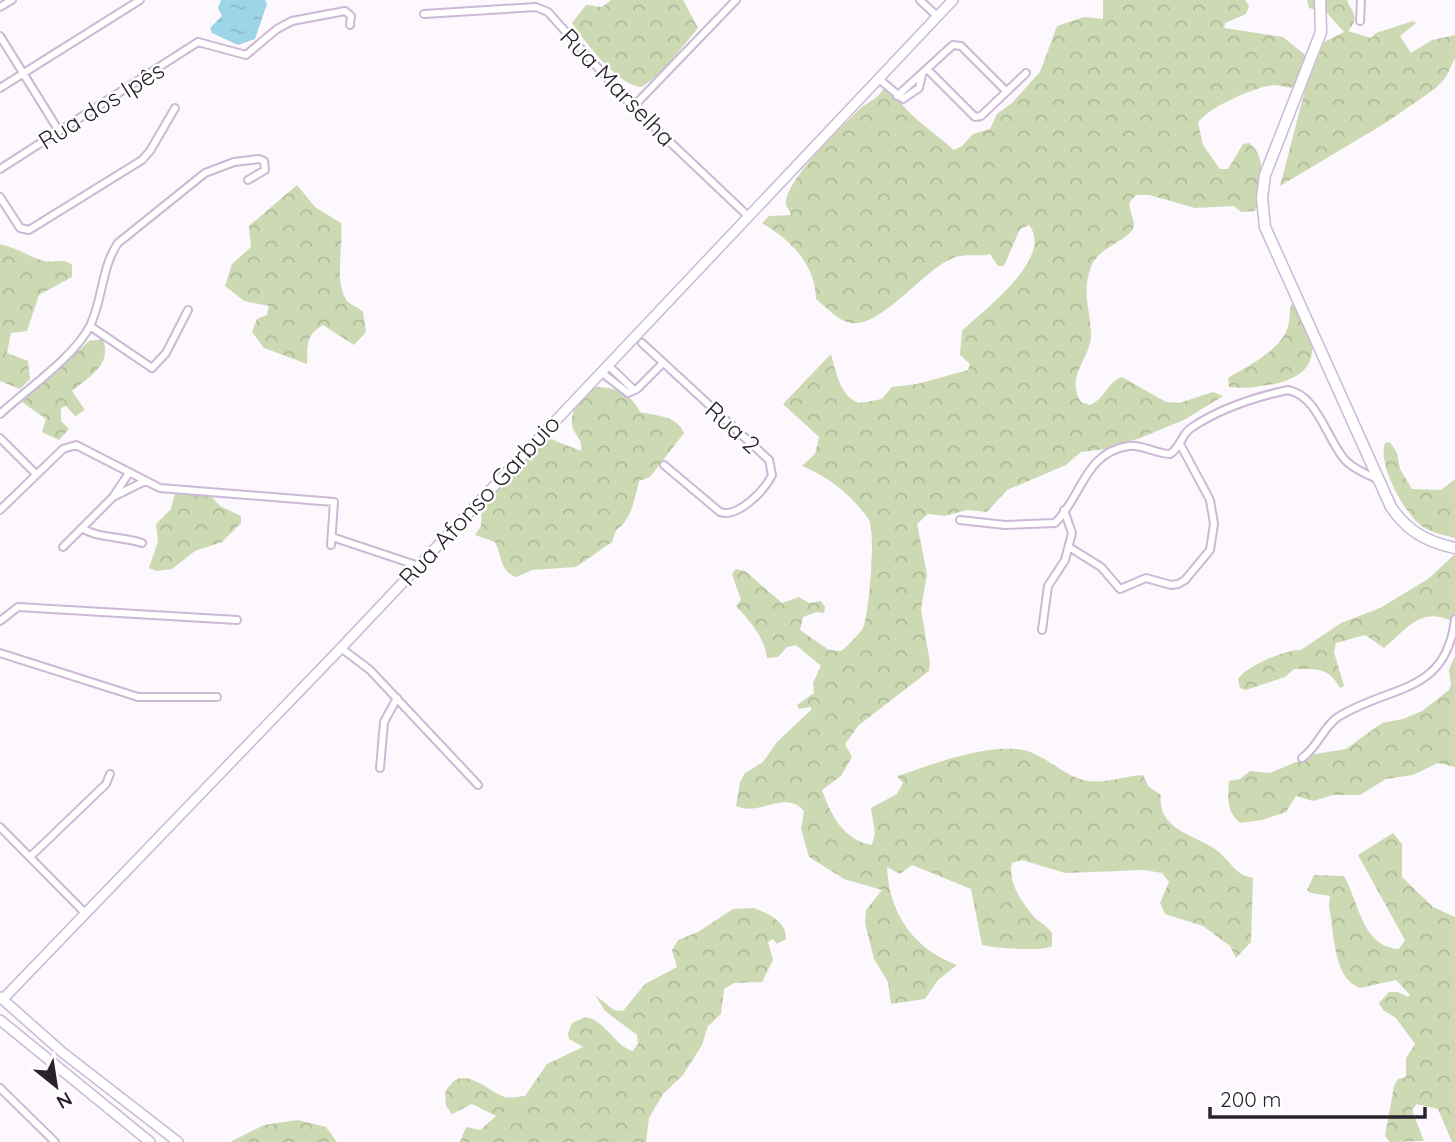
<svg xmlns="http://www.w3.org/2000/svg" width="1455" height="1142" font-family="Quicksand,sans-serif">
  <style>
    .forest { fill: url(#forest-crowns) }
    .water { fill: url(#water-ripples) }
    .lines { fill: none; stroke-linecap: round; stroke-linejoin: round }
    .street-casing { stroke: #cbb9d6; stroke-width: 10 }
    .secondary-casing { stroke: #cbb9d6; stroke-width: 12 }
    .primary-casing { stroke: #cbb9d6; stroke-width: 13 }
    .street { stroke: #fff; stroke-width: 6 }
    .secondary { stroke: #fff; stroke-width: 9 }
    .primary { stroke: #fff; stroke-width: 10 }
    .labels { text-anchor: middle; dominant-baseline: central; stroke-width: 5; stroke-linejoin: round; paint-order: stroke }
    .street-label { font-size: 24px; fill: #2a232e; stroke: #fff }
  </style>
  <defs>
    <pattern id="forest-crowns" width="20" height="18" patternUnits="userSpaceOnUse" patternTransform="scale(1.75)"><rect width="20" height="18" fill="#cdd9b3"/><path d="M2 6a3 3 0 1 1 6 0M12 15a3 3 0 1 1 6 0" fill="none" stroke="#b0ba9a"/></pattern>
    <pattern id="water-ripples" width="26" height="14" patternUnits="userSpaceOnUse" patternTransform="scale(1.75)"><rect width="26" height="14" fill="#9ed5e6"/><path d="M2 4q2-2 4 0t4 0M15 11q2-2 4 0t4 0" fill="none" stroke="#88b7c6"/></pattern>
  </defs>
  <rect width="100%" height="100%" fill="#fcf8fe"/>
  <path class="forest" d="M611 0H683L698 28 663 71 642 87C619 87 585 42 572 23L586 5 602 7Z
    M1103 0H1245L1249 6 1246 14 1225 23 1224 28 1283 37 1310 59 1296 87C1288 89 1282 85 1274 85 1255 87 1208 107 1198 123L1203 145 1220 169H1228L1243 144 1249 143C1269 157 1261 192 1255 211L1241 212 1234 206 1195 208 1149 195H1136L1129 203C1130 210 1133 218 1134 224 1134 240 1099 245 1091 267 1081 292 1091 311 1091 336 1090 359 1065 377 1081 402L1090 405C1105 399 1107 382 1122 377L1166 402 1179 403 1213 392 1223 396 1184 420 1140 438 1107 449 1081 452 1066 465 1007 490 987 512 967 510 945 516 928 514 917 524 927 574 921 609 930 663 929 671 859 725 845 744 852 757 841 776 822 790C831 815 843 840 872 845L875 833 871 808 897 794 903 783 897 776C935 764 977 746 1017 749 1041 751 1058 772 1080 779 1102 786 1122 776 1143 775L1149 787 1161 795C1156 831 1200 836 1219 852 1232 863 1235 875 1253 878L1251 942 1236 958 1230 946 1203 926 1165 914 1160 903 1169 882 1162 873 1144 870 1065 873 1022 860 1012 863C1007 882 1023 904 1035 918 1041 923 1047 926 1052 933V946C1042 952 995 948 982 945L971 889 912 865 900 874 887 867C889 914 914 949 957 965L938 980 925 999 891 1004 888 982 874 959 865 923 866 910 882 890 844 879 809 857 801 829 804 811C784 789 761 817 736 806L740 782 745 773 763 762 777 742 811 710V707L799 709 797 705 814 693 813 683 821 666 796 645 787 647 778 657 767 658C765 638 749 620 736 606L741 600 732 574 736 569 745 571 782 603 799 597 809 603 821 601 825 607 824 613 816 612 803 617 800 630 829 650 841 651C846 648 860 633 863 628 869 616 876 531 869 520 852 495 830 478 802 466L815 454 819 437 783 404 831 354C836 371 840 398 860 403L882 399 892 387 917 384 968 370 970 364 960 355 962 331C983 310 1055 258 1029 225L1020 229 1004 266H998L990 254C978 257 964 253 953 258 923 270 881 328 851 323 838 321 826 307 816 299 815 263 790 240 762 223L769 216 791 215C790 209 785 208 786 201 789 177 842 126 861 108 870 100 879 99 884 87H890C905 115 931 129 954 150L962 146 973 134 990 129 997 114 1012 103 1040 72 1057 26 1084 17 1103 19Z
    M1307 0H1347C1352 14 1361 15 1348 31L1371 38 1376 33 1413 21 1416 23 1400 36 1411 53 1432 40 1455 35V58L1446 77 1436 88 1387 122 1280 186 1305 90 1324 42 1344 32 1327 13 1309 8Z
    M297 185 315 207 341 223C344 245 333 284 348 302 352 306 359 307 363 312L366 332 354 345 323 325C305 335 308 345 307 364L264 348 252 332 257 319 267 315 269 306 244 301 225 286 232 264 251 247 249 226Z
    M0 244C17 248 30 257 44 261 55 263 64 258 72 265V277L39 295 27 331 11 333 7 353 28 361 30 379 20 389 0 381Z
    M1294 299C1317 337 1326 373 1274 384 1258 387 1245 389 1229 387L1228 378C1250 364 1279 352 1288 327 1291 317 1288 309 1294 299Z
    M103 339C112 365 90 376 72 391L85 410 75 416 66 406 61 408V421L69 429 59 440 42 432 46 419 22 402 89 341Z
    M595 387C615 387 631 393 640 412 657 416 676 415 684 433L650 477 639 481C635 498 631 521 616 530L612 542 576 567 532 570 517 577C500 573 502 555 495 542L475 535 481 526 482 503 540 440 551 439 581 451C583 439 574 435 572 425 570 410 582 393 595 387Z
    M1390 442 1397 453 1400 469 1412 489 1441 490 1455 479V538C1444 535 1433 533 1423 527 1405 515 1377 464 1385 443Z
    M189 492 209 494 220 506 241 516V523L222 542 195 551 172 569 157 571 149 568 158 541 156 524 171 509 175 493Z
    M1455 554V617L1449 620C1420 607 1405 631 1384 648L1365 635 1336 643 1334 652 1344 686 1340 688C1329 667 1316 669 1294 669L1285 677 1246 690 1240 688 1238 679C1246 666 1287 649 1301 650L1341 623 1380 608 1428 579Z
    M1455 656V767L1438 763 1413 775 1386 779 1360 795H1333L1313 801 1296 796 1286 812 1262 820 1240 823C1226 810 1228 799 1229 781L1240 779 1250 771 1270 773 1315 754 1346 749 1382 723 1403 719 1422 711 1449 690 1451 684 1449 670Z
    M1393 833 1402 844V877L1433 907 1455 917V1142H1452L1438 1109 1417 1104 1412 1110 1424 1141 1390 1142 1385 1136 1394 1086 1398 1079 1406 1077V1058L1415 1044 1396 1018 1383 1010 1379 1003 1389 992H1398L1408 997 1410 995 1396 980 1360 988C1333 979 1334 931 1329 906L1330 896 1311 893 1307 890 1314 875 1344 876C1359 902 1362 947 1399 949L1405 940 1358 855Z
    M754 908C769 914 787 922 786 939L777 944 773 939 768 942 773 960 762 982 734 983 724 989 721 1014 708 1026 702 1045 683 1075 663 1094 649 1118 646 1142H460L466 1127 480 1130 496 1116 472 1104 452 1114 446 1106 445 1093C460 1062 482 1087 502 1096 509 1099 517 1097 525 1096L547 1064 583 1047 569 1039 568 1033 572 1023 585 1017C606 1020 614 1046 633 1051L638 1044 637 1035 605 1011 595 995 614 1010 623 1011 645 984 677 967 672 950 678 940 698 932 733 909Z
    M298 1120 326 1127 337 1142H230L264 1125Z"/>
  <path class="water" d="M221 0H265L267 4 255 39 238 45 212 33 210 28 222 16 218 8Z"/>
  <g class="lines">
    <defs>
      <path id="street" d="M920 0 938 17
        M0 7 12 0
        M424 14 536 7 548 12 633 107 749 217
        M1360 21 1361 0
        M0 36 59 131
        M927 69 975 117 981 116 1026 73
        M879 79 903 99 919 88 922 75
        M0 88 140 0
        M897 96 953 45 961 46 1006 91
        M633 107 736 0
        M0 169 198 42 246 55 277 29 292 21 345 11 351 16 350 25
        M0 197 20 228 29 230 142 160 150 151 175 108
        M90 326 152 368 166 353 188 310
        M642 343 769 460 772 475C764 491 738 518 720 512L664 465
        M608 365 634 390
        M601 372 628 393 637 389 663 363
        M0 414C26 390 74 357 90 326 103 299 101 268 118 243L205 173 234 162 259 159 264 161 265 170 248 180
        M0 438 36 474
        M115 496 145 481
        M0 510 63 449 76 445 160 488 334 502 331 545
        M960 520 1005 525 1055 523C1082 497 1084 453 1128 446 1142 444 1156 454 1170 454 1181 447 1181 435 1191 428 1219 409 1255 397 1288 390 1319 396 1327 442 1347 462 1356 470 1366 474 1377 479
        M82 528C99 539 122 536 142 543
        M332 537 416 565
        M63 547 113 497 129 473
        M1069 547 1101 567 1120 589 1146 578 1171 585 1178 584 1185 580 1210 550 1214 524 1210 500 1180 444
        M0 621 18 607 237 620
        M1042 630 1048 586 1065 560 1072 533 1064 510
        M341 648 370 670 478 785
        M0 653 138 697H217
        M1302 758C1318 747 1323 727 1338 717 1391 684 1446 695 1455 619
        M380 768 384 722 397 698
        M0 827 86 914
        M31 856 106 784 110 774
        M0 1088 55 1142"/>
      <path id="secondary" d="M0 997 62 1052 178 1142
        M3 999 341 648 953 0
        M0 1020 150 1142"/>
      <path id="primary" d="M1320 0 1321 32 1265 175 1262 198 1265 227 1391 507C1407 531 1427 542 1455 548"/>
    </defs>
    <use href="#street" class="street-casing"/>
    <use href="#secondary" class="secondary-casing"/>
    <use href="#primary" class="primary-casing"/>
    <use href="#street" class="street"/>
    <use href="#secondary" class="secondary"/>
    <use href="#primary" class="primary"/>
  </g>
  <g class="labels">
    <g class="street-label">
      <text transform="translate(618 87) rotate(46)">Rua Marselha</text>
      <text transform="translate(101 105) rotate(-32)">Rua dos Ipês</text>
      <text transform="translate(733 427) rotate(42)">Rua 2</text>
      <text transform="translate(479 500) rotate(-47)">Rua Afonso Garbuio</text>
    </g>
  </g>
  <g transform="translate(56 1086) rotate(150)" stroke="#ffffff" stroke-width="5" paint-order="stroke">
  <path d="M0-5L12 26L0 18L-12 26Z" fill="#2a232e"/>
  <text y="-10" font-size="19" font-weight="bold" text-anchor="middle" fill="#2a232e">N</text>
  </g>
  <path d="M1210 1107v10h215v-10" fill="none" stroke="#2a232e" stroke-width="3.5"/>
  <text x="1220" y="1107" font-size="21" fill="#2a232e" stroke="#ffffff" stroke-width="5" paint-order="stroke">200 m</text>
</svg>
